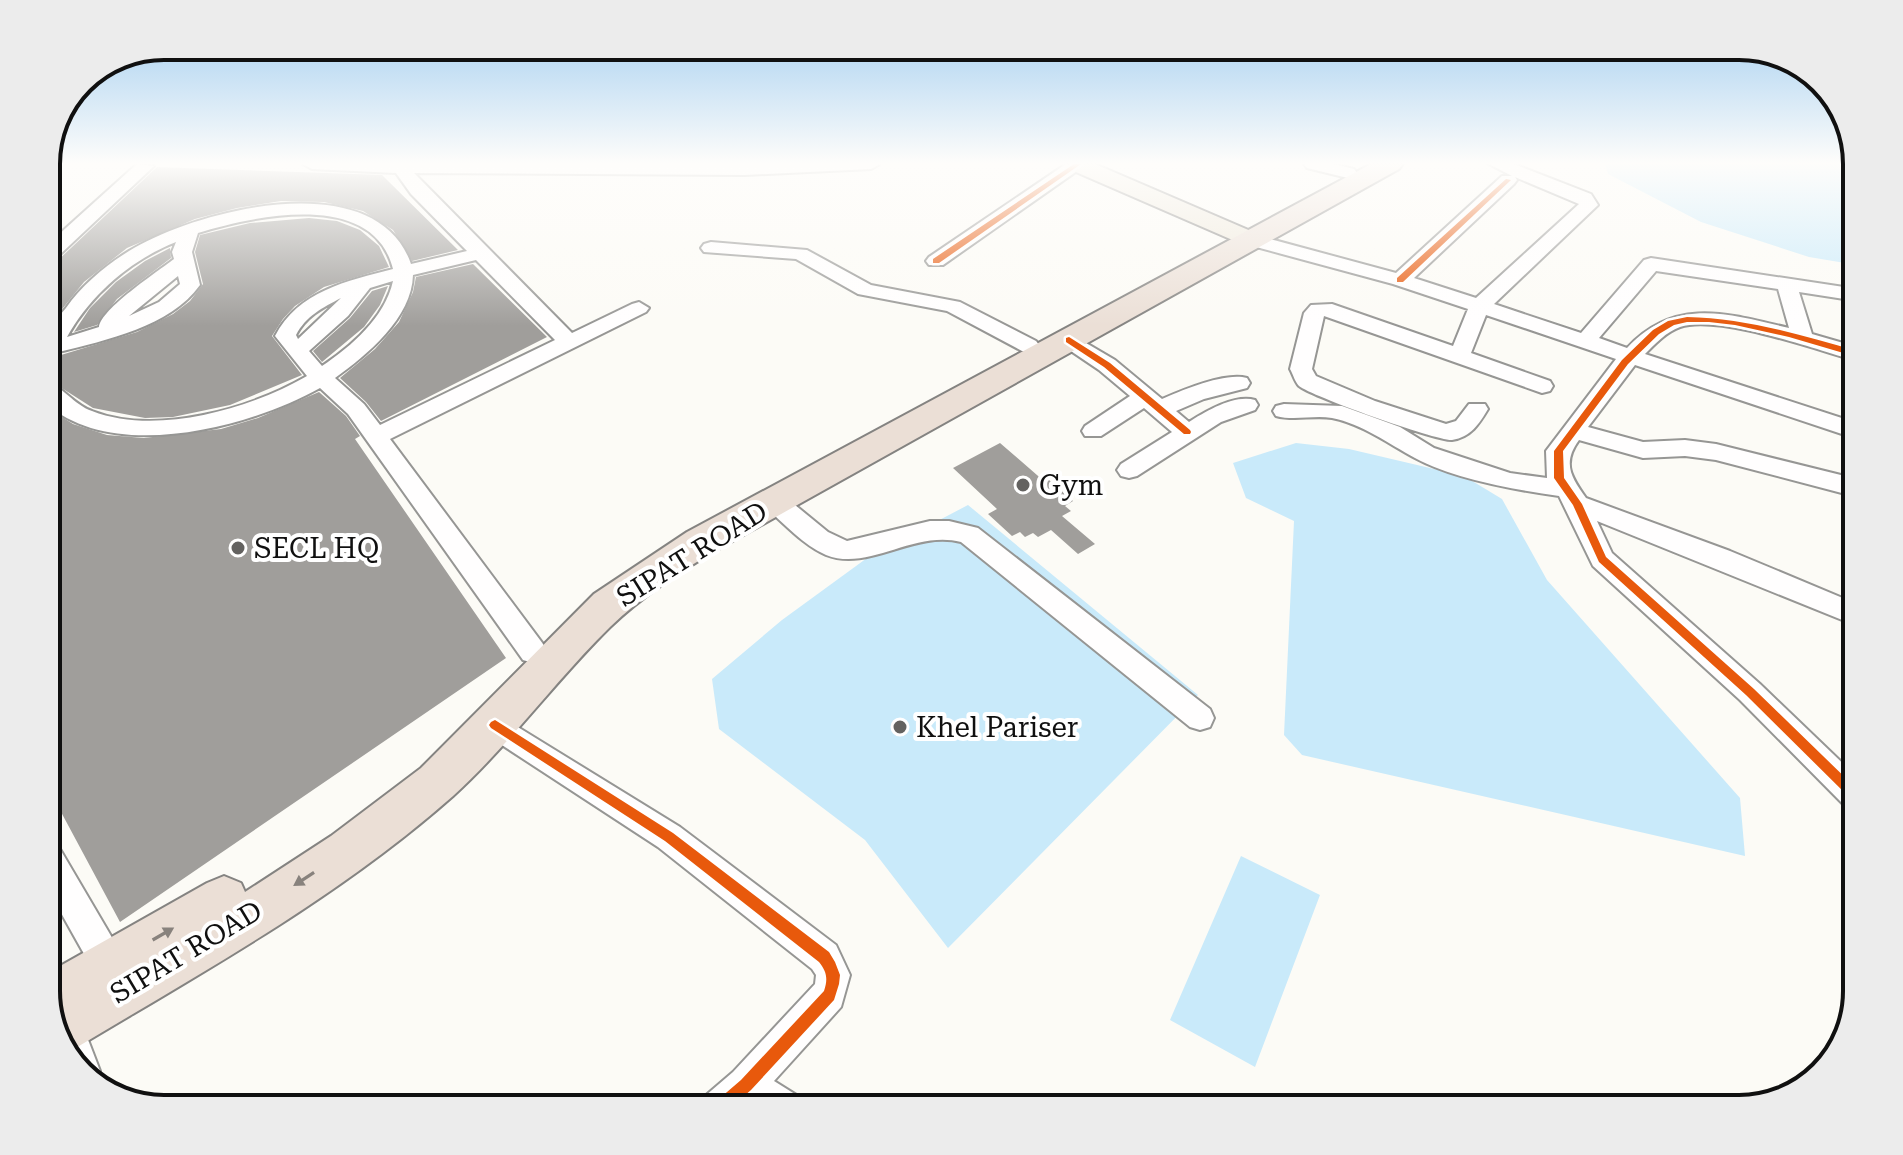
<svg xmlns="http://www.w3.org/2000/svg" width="1903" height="1155" font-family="'Roboto Serif',serif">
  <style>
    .water { fill: #c9eafa }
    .building { fill: #a09e9b }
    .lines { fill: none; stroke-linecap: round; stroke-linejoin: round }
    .minor-casing { stroke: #969694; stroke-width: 4 }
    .major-casing { stroke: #848381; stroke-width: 4 }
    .highway-casing { stroke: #848381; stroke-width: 4 }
    .minor { fill: #fffefe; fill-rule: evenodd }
    .major { fill: #eee8da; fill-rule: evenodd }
    .highway { fill: #ebdfd6; fill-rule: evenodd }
    .cycleway-casing { stroke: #fff; stroke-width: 5 }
    .cycleway { fill: #e8590c; fill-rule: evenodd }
    .oneway { fill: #88827d }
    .poi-dot { fill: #636260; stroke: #fff; stroke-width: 3 }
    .labels { text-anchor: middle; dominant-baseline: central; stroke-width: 8; stroke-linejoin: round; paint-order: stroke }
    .poi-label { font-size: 28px; fill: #101010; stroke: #fff; text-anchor: start }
    .street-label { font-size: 28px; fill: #101010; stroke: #fff }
    .rim { fill: none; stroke: #101010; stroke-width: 4 }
  </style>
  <rect width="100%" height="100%" fill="#fcfbf6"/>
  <path class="water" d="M1605 164H1857V262L1851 264 1809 257 1701 222 1608 174Z
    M1296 443 1349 449 1464 476 1502 499 1547 580 1740 798 1745 856 1302 755 1284 735 1294 521 1246 498 1233 463Z
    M968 505 1198 695 948 948 865 840 719 729 712 679 782 620 867 558Z
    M1241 856 1320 895 1255 1067 1170 1020Z"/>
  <path class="building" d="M157 167 382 175 458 250 412 261 393 230 363 211 324 202 281 201 237 208 195 219 127 248 84 282 46 329V266L55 263Z
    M309 218 337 221 360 230 379 246 389 267 324 287 295 306 283 319 272 336 302 375 230 405 173 417 145 418 93 408 46 378V366L55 364 61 355 137 332 173 314 190 301 203 284 195 252 200 235 250 223Z
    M170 248 171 258 117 299 97 325 74 332 90 308 116 282 145 261Z
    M473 264 547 337 381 421 366 402 340 378 375 349 399 322 413 292 416 277Z
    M388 286 380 305 364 327 322 362 313 351 350 318 372 291Z
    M319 392 346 416 360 436 355 439 506 658 120 922 46 784V407L73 424 107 435 144 438 221 429 258 418Z
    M1000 443 1045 482 1049 480 1073 501 1065 506 1071 511 1062 516 1095 544 1078 554 1051 530 1038 537 1033 533 1025 537 1020 532 1012 536 988 514 997 509 953 468Z"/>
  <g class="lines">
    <defs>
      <path id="minor" d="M137 164 154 166 53 261 46 263V246Z
        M303 164H880L871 169 745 175 414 173 572 333 632 304 639 302 649 308 646 312 390 439 543 644 547 652 543 660 533 663 523 660 348 414 320 388C251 427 112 464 46 403V381C61 385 74 405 92 411 156 436 250 409 307 376L275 336C298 291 347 281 393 269 373 189 254 216 198 233L192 252 200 285C170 327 106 340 59 352L54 361 46 363C46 355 45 346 46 338 48 328 59 316 66 308 82 285 105 266 129 251 195 210 376 163 411 264L467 251 411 194 396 173 312 169ZM176 242 172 252 174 259C157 272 101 309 99 327L67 337C91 294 131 260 176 242ZM476 260 555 340 380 425 364 404 335 378C367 355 412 318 413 275ZM178 276 180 284 159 302 129 316ZM393 281C385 317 352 346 322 366L309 351 348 316 370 288ZM341 298 298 339 296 335C306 316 322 308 341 298Z
        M1066 164H1087L943 265H929L926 261 929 257Z
        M1304 164H1334L1354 169 1357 173 1348 178 1307 168Z
        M1489 164H1514L1591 194 1598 205 1494 304 1581 333 1644 260 1651 258 1857 289V301L1799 292 1812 334 1857 347V361C1817 350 1718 314 1680 327 1666 332 1655 344 1645 354L1857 423V439L1635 365 1588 427 1643 442 1685 440 1716 444 1857 479V497L1716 460 1685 456 1643 458 1579 440C1562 463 1571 477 1586 498L1730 551 1857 604V626L1597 521 1612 553 1760 684 1857 777V811L1846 807 1740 700 1593 566 1559 496C1516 490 1454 479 1415 458 1389 444 1362 424 1332 418 1313 415 1294 421 1276 416L1273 411 1276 406 1284 404 1342 406 1400 427 1434 448 1510 473 1547 478 1546 451 1616 359 1486 315 1471 353 1550 381 1553 386 1550 391 1542 393 1324 316 1312 369 1316 376 1375 401 1446 424 1456 421 1469 404H1485L1488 409C1479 424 1471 437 1452 440 1437 441 1311 396 1299 386 1295 382 1293 374 1290 369L1304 313 1311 305 1332 304 1453 346 1468 309 1393 284 1245 244 1243 240 1252 234 1396 273 1502 176H1512ZM1515 177 1579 204 1476 298 1414 278 1514 184 1517 180ZM1656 271 1778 289 1789 328C1729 314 1675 296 1627 348L1599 338Z
        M711 242 807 250 871 285 960 302 1036 341 1040 346 1029 353 1022 351 947 311 858 294 796 259 704 252 701 248 704 244Z
        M1069 333 1115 360 1162 399C1183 390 1225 372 1247 378L1250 383 1247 388 1204 399 1176 411 1189 422C1206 411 1235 394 1255 400L1258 405 1255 410 1221 422 1137 476 1129 478 1121 476 1117 470 1121 464 1172 432 1144 408 1101 436H1085L1082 431 1085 426 1130 396 1099 370 1062 345 1058 340Z
        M775 493 784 496 828 532 847 541 930 521H949L978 528 1210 709 1214 718 1210 727 1200 730 1190 727 961 542C913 530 869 572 826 555 803 545 785 524 766 508L763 502 766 496Z
        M495 713 680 827 836 945 850 975 841 1007 774 1081 798 1096 804 1109H699L705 1096 733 1072 815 984 816 975 812 969 658 847 485 734 480 725 485 716Z
        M46 840 57 844 121 953 126 965 121 977 109 982 97 977 46 886Z
        M63 1000 75 1006 100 1071 95 1084 62 1051 49 1009Z"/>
      <path id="major" d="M1066 164H1095L1260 235 1264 240 1260 245H1244L1069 169Z"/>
      <path id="highway" d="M1371 164H1403L1399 169 713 552C677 574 641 597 610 627 555 681 510 744 453 796 339 897 204 971 74 1049L65 1053 62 1051 46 999V974L207 883 224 876 241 883 245 892 331 836 421 768 594 594 687 532Z"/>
    </defs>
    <use href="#minor" class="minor-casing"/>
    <use href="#major" class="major-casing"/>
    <use href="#highway" class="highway-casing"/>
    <use href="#minor" class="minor"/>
    <use href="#major" class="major"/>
    <use href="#highway" class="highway"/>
    <defs>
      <path id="cycleway" d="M1074 164H1081L939 263H933V259Z
        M1506 179 1511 180 1403 282H1397V278Z
        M1687 317C1745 318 1801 335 1857 351V357L1789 337 1735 325 1709 322H1687L1674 325 1659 334 1628 364 1563 451 1564 478 1582 504 1606 557 1754 689 1857 789V802L1853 801 1746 695 1599 562 1573 505 1554 478V451L1622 360 1653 330 1668 321Z
        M1069 337 1110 363 1190 430 1191 432 1190 434H1184L1104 367 1066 342V338Z
        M495 720 673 833 829 952 835 962 840 975 839 984 834 1000 751 1090 729 1109H711L713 1104 741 1080 824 991C828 979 827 972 819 962L665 841 491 728 489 725 491 722Z"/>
    </defs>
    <use href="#cycleway" class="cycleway-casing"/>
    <use href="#cycleway" class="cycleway"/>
  </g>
  <defs><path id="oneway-solid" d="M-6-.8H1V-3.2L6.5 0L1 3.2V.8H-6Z" transform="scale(2)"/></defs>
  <g class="oneway">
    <use href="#oneway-solid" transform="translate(304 879) rotate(147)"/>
    <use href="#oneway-solid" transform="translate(163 934) rotate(-30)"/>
  </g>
  <linearGradient id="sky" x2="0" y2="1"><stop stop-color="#9bcaef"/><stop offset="0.5" stop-color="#fefdfb"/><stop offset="1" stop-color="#fefdfb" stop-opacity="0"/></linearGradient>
  <rect width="1903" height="326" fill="url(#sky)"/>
  <g class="poi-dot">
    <circle cx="1023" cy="485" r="8"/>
    <circle cx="238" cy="548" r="8"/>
    <circle cx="900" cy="727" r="8"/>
  </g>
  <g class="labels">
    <g class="poi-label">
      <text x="1039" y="485">Gym</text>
      <text x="254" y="548">SECL HQ</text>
      <text x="916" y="727">Khel Pariser</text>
    </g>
    <g class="street-label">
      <text transform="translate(692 554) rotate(-32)">SIPAT ROAD</text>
      <text transform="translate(186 952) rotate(-31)">SIPAT ROAD</text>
    </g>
  </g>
  <path d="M0 0H1903V1155H0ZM164 60H1739A104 104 0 0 1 1843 164V991A104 104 0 0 1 1739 1095H164A104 104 0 0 1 60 991V164A104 104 0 0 1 164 60Z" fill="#ececec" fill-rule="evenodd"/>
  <path class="rim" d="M164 60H1739A104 104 0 0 1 1843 164V991A104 104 0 0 1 1739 1095H164A104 104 0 0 1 60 991V164A104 104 0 0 1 164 60Z"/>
</svg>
